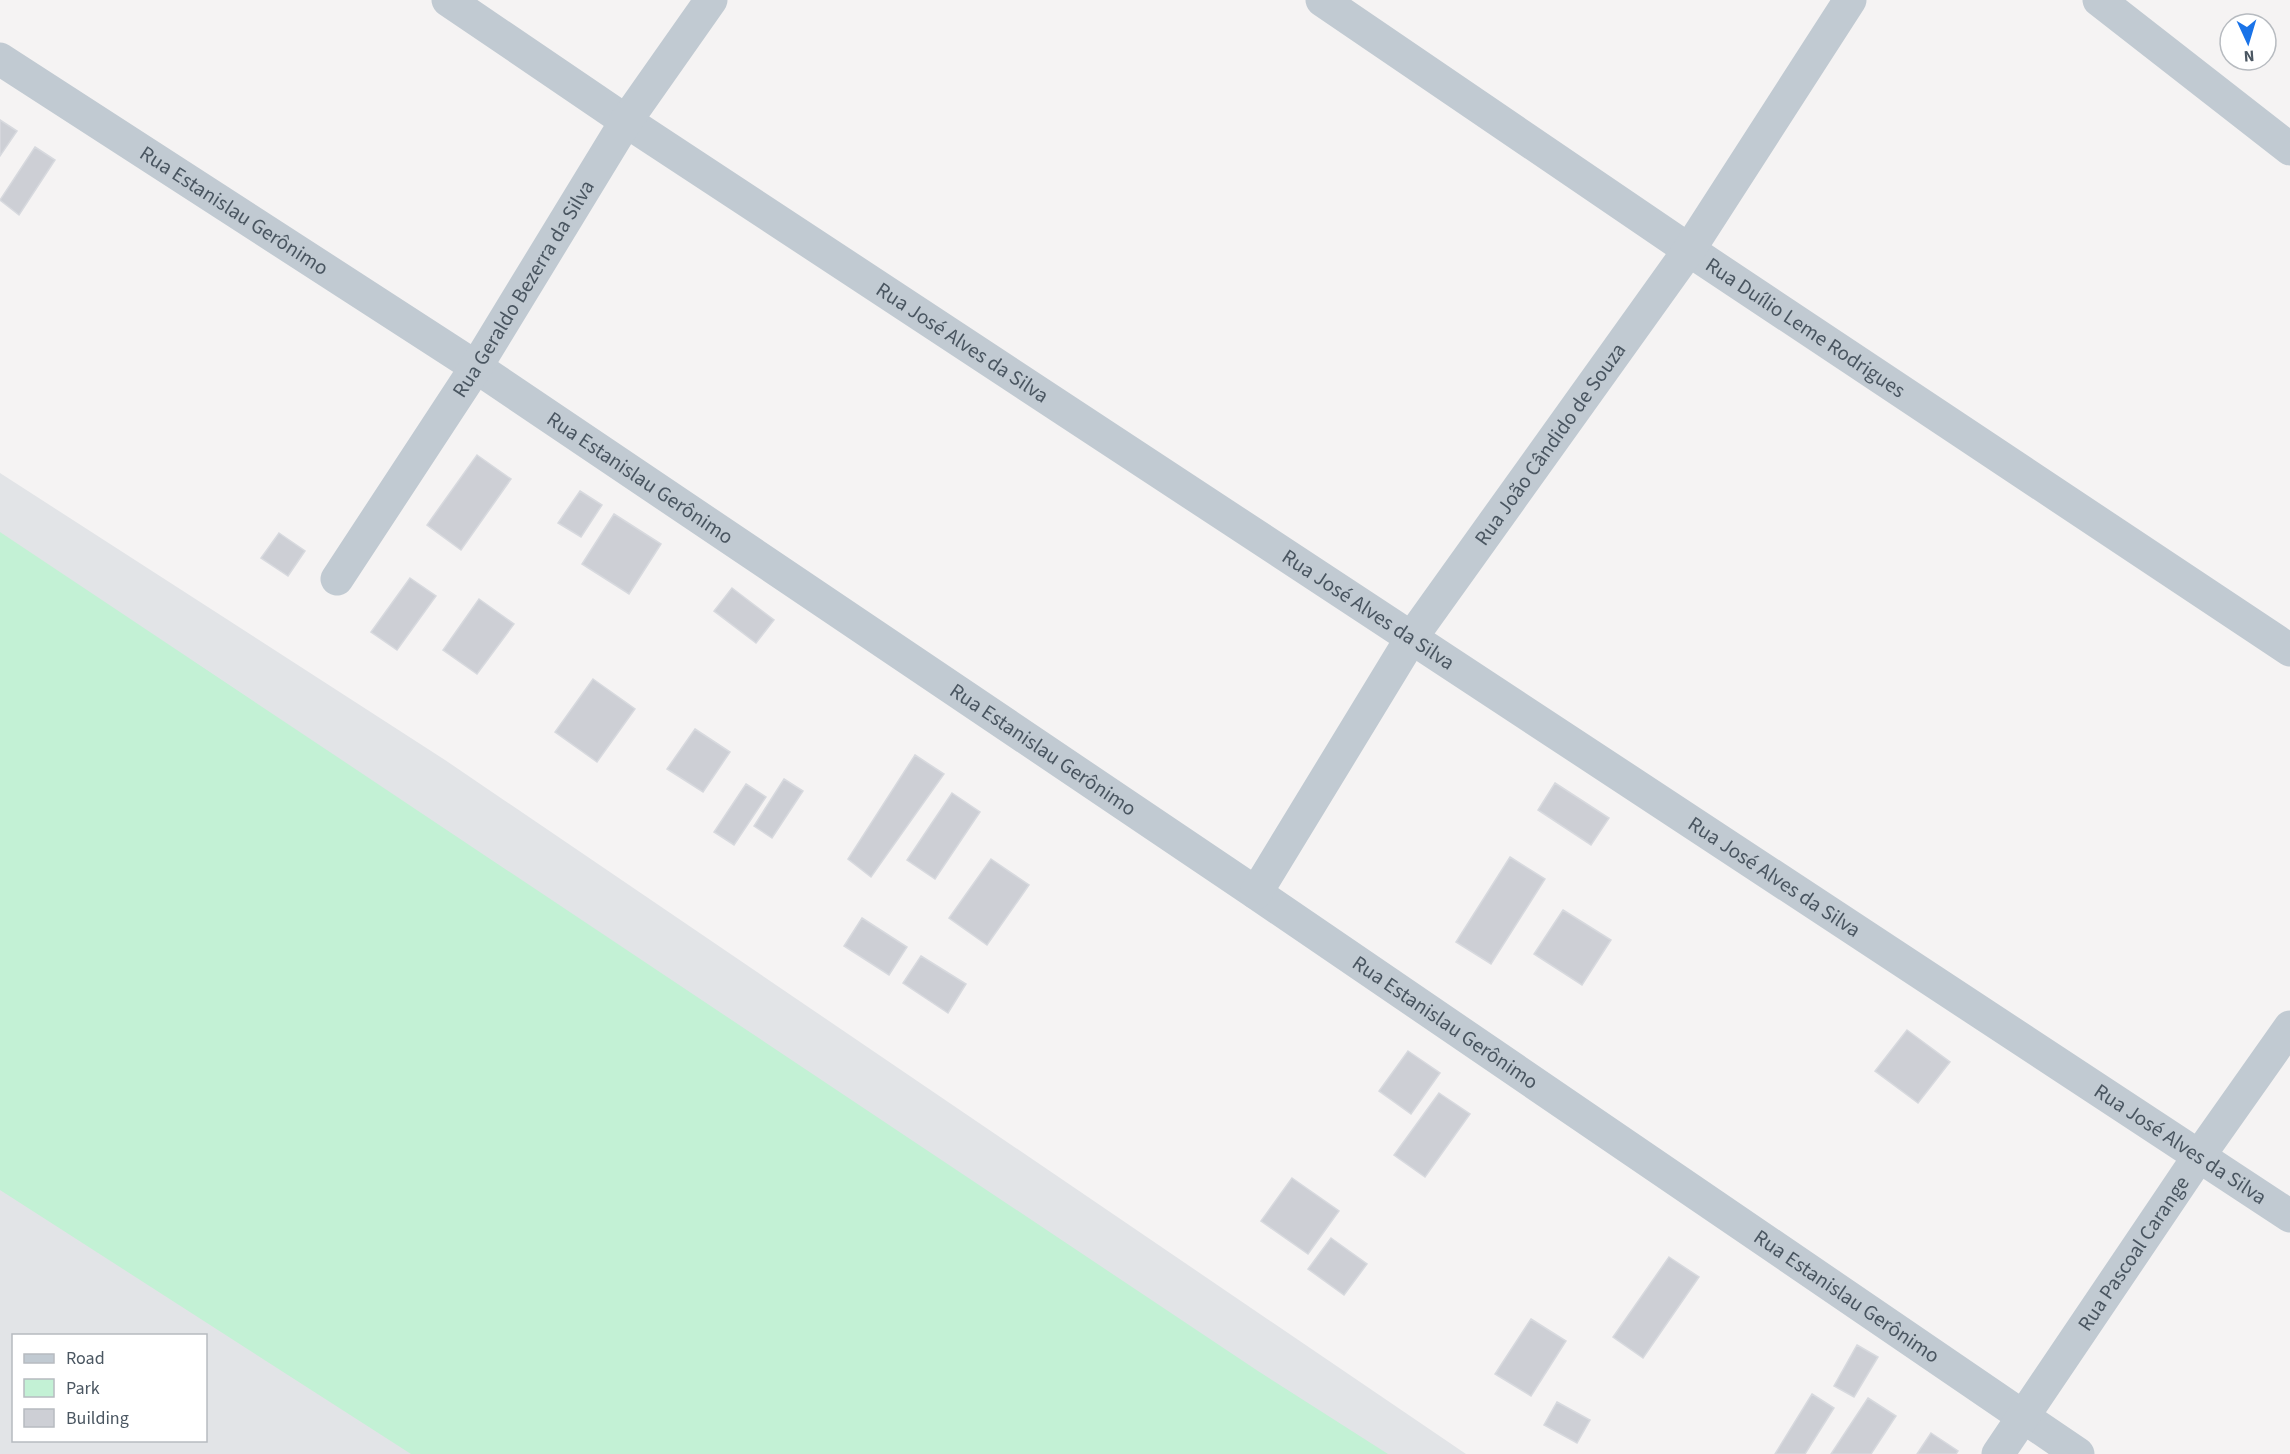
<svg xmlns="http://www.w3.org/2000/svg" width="2290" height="1454" font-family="'Source Sans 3',sans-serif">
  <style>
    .airport { fill: #e2e4e7; fill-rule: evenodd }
    .green { fill: #c3f1d5 }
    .building { fill: #cdcfd5; stroke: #d7d9de; stroke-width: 1.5 }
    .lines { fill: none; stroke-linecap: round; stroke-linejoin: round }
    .minor { stroke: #c1cad2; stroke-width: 33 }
    .labels { text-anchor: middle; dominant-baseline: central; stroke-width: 5; stroke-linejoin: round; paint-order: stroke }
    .street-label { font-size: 21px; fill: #4a5661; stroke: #fff }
  </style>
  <rect width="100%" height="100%" fill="#f5f3f3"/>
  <path class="airport" d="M0 473 445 760 1466 1454H0ZM14 1336H206V1440H14Z"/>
  <path class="green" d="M0 532 1258 1371 1388 1454H411L0 1190Z"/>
  <path class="building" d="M0 120 17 131 0 156Z
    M35 147 55 160 19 215 0 200Z
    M477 455 511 479 461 550 427 525Z
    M580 491 602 505 581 537 558 523Z
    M614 514 661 544 629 594 582 564Z
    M279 533 305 551 288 576 261 558Z
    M410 578 436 596 397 650 371 632Z
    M732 588 774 620 756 643 714 611Z
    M479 599 514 624 477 674 443 650Z
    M593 679 635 709 597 762 555 732Z
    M695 729 730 752 703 792 667 769Z
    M915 755 944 774 871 877 848 859Z
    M784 779 803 791 772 838 754 826Z
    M1555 783 1609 818 1591 845 1538 810Z
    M746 784 766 797 734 845 714 832Z
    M952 793 980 812 935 879 907 860Z
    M1510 857 1545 879 1491 964 1456 942Z
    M991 859 1029 885 987 945 949 918Z
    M1563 910 1611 940 1582 985 1534 954Z
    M862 918 907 947 889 975 844 946Z
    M921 956 966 984 948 1013 903 983Z
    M1907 1030 1950 1062 1918 1103 1875 1071Z
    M1408 1051 1440 1073 1411 1114 1379 1091Z
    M1439 1093 1470 1114 1425 1177 1394 1155Z
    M1292 1178 1339 1211 1308 1254 1261 1221Z
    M1331 1238 1367 1264 1344 1295 1308 1269Z
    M1669 1257 1699 1277 1643 1358 1613 1337Z
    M1531 1319 1566 1341 1531 1396 1495 1374Z
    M1857 1345 1878 1357 1854 1397 1834 1386Z
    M1812 1394 1834 1408 1805 1454H1775Z
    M1868 1398 1896 1416 1871 1454H1831Z
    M1557 1402 1590 1420 1577 1443 1544 1425Z
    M1931 1433 1958 1451 1956 1454H1917Z"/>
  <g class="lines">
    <g class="minor">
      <path id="s1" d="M448 0 626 121 2290 1216"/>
      <path id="s2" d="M1322 0 1689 250 2290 650"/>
      <path d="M2099 0 2290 149"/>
      <path id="s3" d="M0 59 476 367 1256 893 2078 1454"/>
      <path id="s4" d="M337 579 476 367 626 121 711 0"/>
      <path id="s5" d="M1256 893 1412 637 1689 250 1850 0"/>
      <path id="s6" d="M1998 1454 2199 1156 2290 1027"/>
    </g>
  </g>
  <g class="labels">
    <g class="street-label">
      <text stroke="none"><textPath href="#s3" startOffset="279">Rua Estanislau Gerônimo</textPath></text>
      <text stroke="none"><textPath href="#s4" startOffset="345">Rua Geraldo Bezerra da Silva</textPath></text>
      <text stroke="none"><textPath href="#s2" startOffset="584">Rua Duílio Leme Rodrigues</textPath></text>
      <text stroke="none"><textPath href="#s1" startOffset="618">Rua José Alves da Silva</textPath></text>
      <text stroke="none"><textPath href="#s5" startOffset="537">Rua João Cândido de Souza</textPath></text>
      <text stroke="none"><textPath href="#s3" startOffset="765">Rua Estanislau Gerônimo</textPath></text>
      <text stroke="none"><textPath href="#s1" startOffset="1104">Rua José Alves da Silva</textPath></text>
      <text stroke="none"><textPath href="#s3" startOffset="1251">Rua Estanislau Gerônimo</textPath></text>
      <text stroke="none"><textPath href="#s1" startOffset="1590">Rua José Alves da Silva</textPath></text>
      <text stroke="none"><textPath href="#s3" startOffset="1737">Rua Estanislau Gerônimo</textPath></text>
      <text stroke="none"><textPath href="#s1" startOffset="2076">Rua José Alves da Silva</textPath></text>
      <text stroke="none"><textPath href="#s6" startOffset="242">Rua Pascoal Carange</textPath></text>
      <text stroke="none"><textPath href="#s3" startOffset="2223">Rua Estanislau Gerônimo</textPath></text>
    </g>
  </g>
  <rect x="12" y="1334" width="195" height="108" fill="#ffffff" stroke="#b7bbc0" stroke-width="1.5"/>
  <rect x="24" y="1354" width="30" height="9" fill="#c1cad2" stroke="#b7bbc0" stroke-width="1.5"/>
  <text x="66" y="1364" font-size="18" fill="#4a5661">Road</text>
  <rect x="24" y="1379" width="30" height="18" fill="#c3f1d5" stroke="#b7bbc0" stroke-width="1.5"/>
  <text x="66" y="1394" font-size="18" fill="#4a5661">Park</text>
  <rect x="24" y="1409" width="30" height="18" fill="#cdcfd5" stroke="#b7bbc0" stroke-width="1.5"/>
  <text x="66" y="1424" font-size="18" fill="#4a5661">Building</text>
  <g transform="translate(2248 42) rotate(176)"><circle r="28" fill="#ffffff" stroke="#b7bbc0" stroke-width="1.5"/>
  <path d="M0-4.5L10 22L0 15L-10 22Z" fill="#1a73e8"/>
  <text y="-9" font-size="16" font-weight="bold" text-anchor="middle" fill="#4a5661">N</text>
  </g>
</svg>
